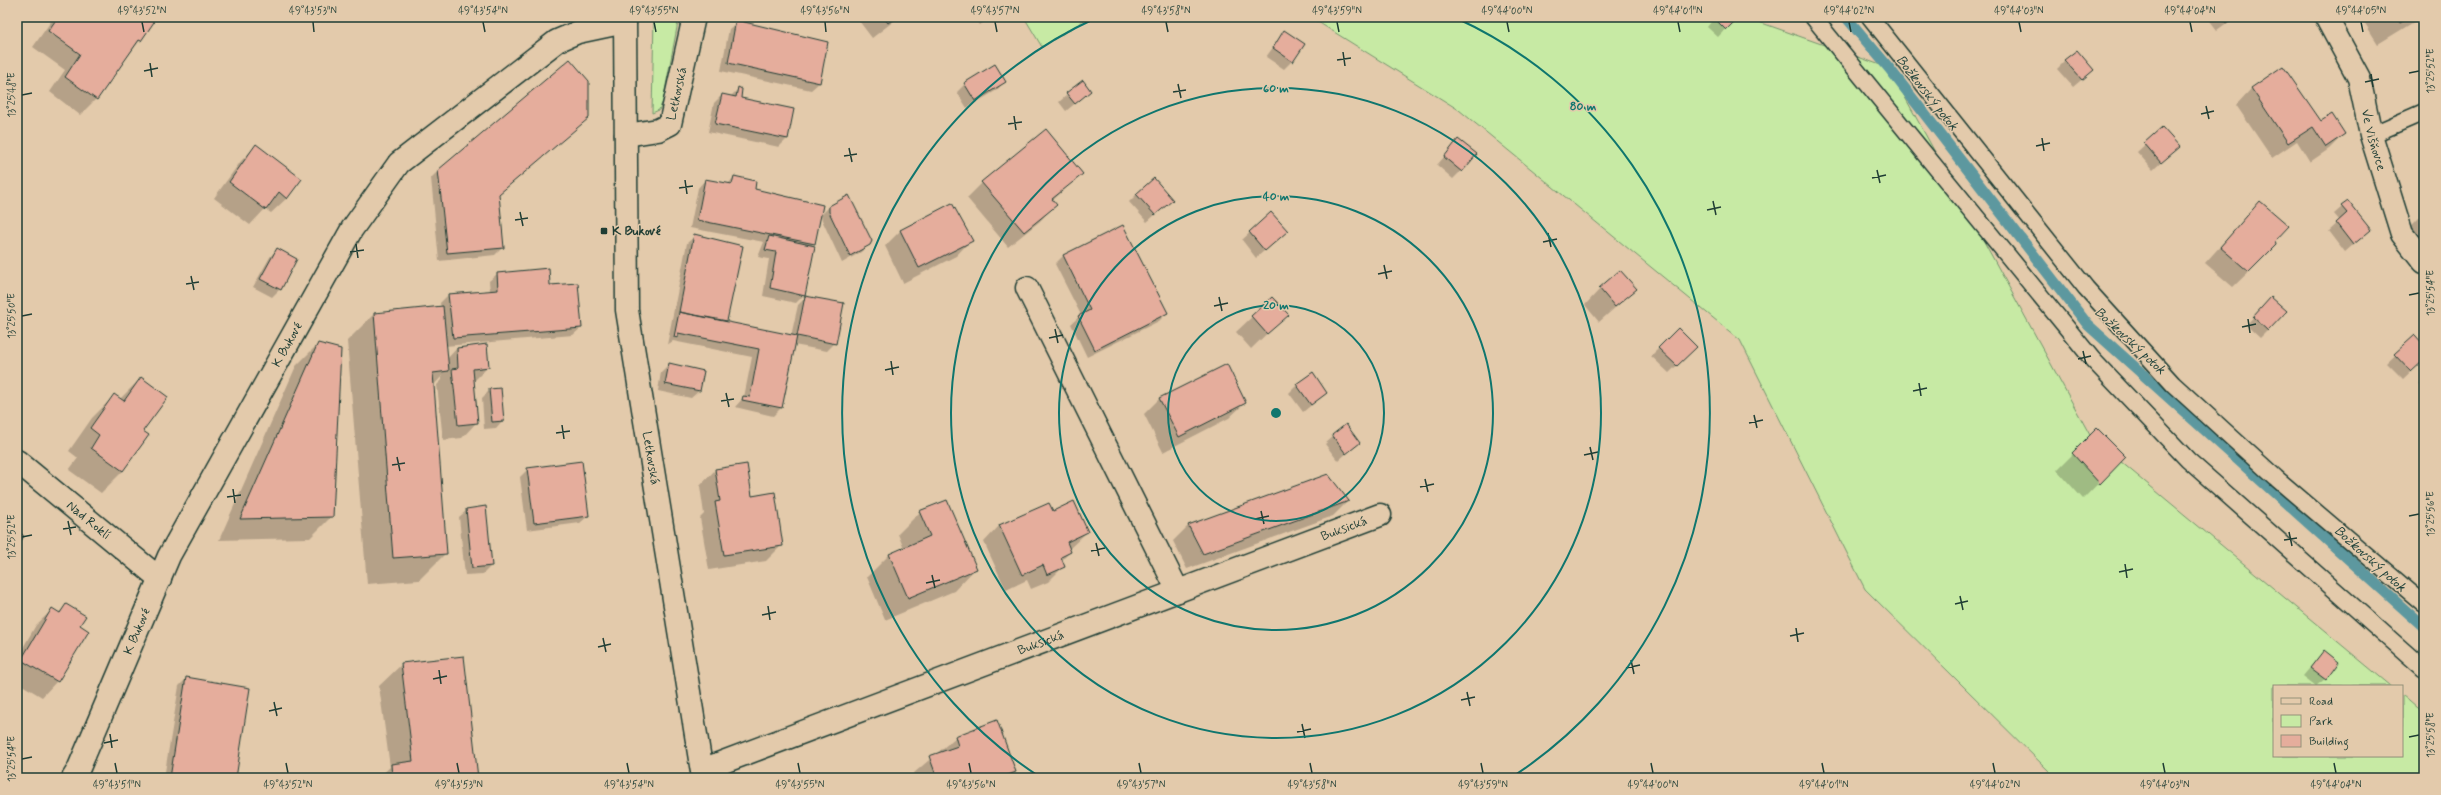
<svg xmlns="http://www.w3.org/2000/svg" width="2441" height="795" font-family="Mynerve,sans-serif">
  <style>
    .green { fill: #c7eaa4; stroke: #73946c }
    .shadow { fill: #0003 }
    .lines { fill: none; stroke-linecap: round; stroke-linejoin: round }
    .stream { stroke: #5d989f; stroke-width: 11 }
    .building { fill: #e5ad9c; stroke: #1f3d34 }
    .service-casing { stroke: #1f3d34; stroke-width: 19 }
    .minor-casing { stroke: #1f3d34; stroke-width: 25 }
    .tertiary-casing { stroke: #1f3d34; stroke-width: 25 }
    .service { stroke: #e3caab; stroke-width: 16 }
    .minor { stroke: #e3caab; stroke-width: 22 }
    .tertiary { stroke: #e3caab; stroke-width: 22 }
    .ticks { fill: none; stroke: #1f3d34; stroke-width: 1.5 }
    .ring { fill: none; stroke: #0f766e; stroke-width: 2 }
    .poi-dot { fill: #1f3d34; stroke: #e3caab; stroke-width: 1.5 }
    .labels { text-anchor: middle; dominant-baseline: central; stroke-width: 3; stroke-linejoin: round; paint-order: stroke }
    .street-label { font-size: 13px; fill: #1f3d34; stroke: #e3caab }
    .poi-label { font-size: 13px; font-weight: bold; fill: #1f3d34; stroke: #e3caab; text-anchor: start }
    .water-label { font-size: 14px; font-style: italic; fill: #24453d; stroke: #e3caab }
    .centre { fill: #0f766e; stroke: #e3caab; stroke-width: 2 }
    .ring-label { font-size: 12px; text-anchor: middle; font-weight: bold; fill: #0f766e; stroke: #e3caab; stroke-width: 3; stroke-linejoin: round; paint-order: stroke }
    .neatline { fill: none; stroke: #1f3d34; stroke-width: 1.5 }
    .ticks-label { font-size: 10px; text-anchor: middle; fill: #1f3d34 }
  </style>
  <rect width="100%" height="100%" fill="#e3caab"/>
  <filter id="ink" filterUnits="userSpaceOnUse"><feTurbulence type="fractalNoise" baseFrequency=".025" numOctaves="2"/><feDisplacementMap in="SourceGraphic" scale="8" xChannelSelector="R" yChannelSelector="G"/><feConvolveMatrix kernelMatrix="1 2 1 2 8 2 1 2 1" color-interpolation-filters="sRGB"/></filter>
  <g filter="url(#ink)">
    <path class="green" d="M654 17H679L663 101 659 110 652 113Z
      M1024 17H1089L1042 47Z
      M1310 17H1745L1889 68 2091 437 2391 686H2274V756H2402V695L2424 714V778H2056L1865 589 1740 340 1459 110Z"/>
    <path class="shadow" d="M54 17H107L110 19 113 17H145L140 40 96 99 80 115 50 92 65 70 33 47Z
      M856 17H899L872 38Z
      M974 17H990L980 25Z
      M1715 17H1737L1718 37 1707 27Z
      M2207 17H2235L2217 30Z
      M2361 17H2422L2378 44Z
      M737 22 819 83 811 90 721 71 729 29Z
      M1285 31 1292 61 1284 69 1266 57Z
      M2065 61 2093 70 2073 87 2057 69Z
      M2283 68 2321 123 2344 134 2329 149 2310 162 2297 141 2272 158 2236 105 2251 89Z
      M1083 81 1090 91 1066 111 1059 102Z
      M1004 82 997 90 967 108 957 92 965 84Z
      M739 88 740 98 793 110 787 139 779 147 708 132 714 103 722 95 730 97Z
      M588 118 498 195 503 247 495 255 439 261 431 178 439 170Z
      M2162 129 2170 154 2153 170 2137 152Z
      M1459 140 1461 171 1453 179 1437 165Z
      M256 146 287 198 271 213 265 209 250 225 214 198 241 161Z
      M1081 174 1052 201 1055 205 1040 221 1008 247 967 198 982 183Z
      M734 177 814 243 811 246 804 295 796 303 763 296 769 259 758 257 764 242 690 228 698 188 705 180 728 184Z
      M1137 194 1172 200 1147 222 1129 202Z
      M2260 202 2274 240 2264 257 2233 287 2205 263Z
      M829 207 869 244 861 252 842 263 822 220 821 215Z
      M2342 207 2370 230 2345 252 2329 231 2340 221 2334 214Z
      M1271 213 1279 238 1256 258 1242 240Z
      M2424 213V246L2409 228Z
      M1123 226 1167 313 1159 321 1087 357 1071 324 1081 315 1055 264 1063 256Z
      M900 231 971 240 956 256 903 283 885 246Z
      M695 236 742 247 725 322 791 336 798 305 806 297 835 343 827 351 794 345 781 408 773 416 735 407 744 397 752 357 673 341 667 345 687 243Z
      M277 249 280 289 272 297 253 287 270 257Z
      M548 269 549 286 581 328 573 335 445 346 447 359 457 348 488 367 473 382 477 422 462 438 443 440 437 385 442 380V376L433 386 446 553 419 580 367 584 347 341 374 314 441 308 440 303 448 295 490 291 489 281 497 274Z
      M1600 289H1636L1599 322 1585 305Z
      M1272 298 1287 314 1251 349 1236 332Z
      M2264 306 2268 330 2260 338 2246 325Z
      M1678 329 1696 347 1669 373 1651 356Z
      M2415 336 2424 346V359L2403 379 2387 363Z
      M318 344 332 516 310 538 219 540 296 366Z
      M669 364 699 391 691 398 658 391 661 372Z
      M1227 365 1245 403 1229 418 1163 452 1144 414 1159 399Z
      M141 378 142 431 123 471 101 493 69 470 78 458 69 451 92 418 114 396 120 399Z
      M2424 379V390L2419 384Z
      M1297 385 1326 393 1303 412 1289 393Z
      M490 390 503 420 496 428 484 429 482 398Z
      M1345 426 1358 443 1338 461 1325 444Z
      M2097 430 2124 457 2083 499 2057 470Z
      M528 469 588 516 580 523 527 530 520 477Z
      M715 470 751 497 782 545 766 561 709 570 700 518 704 514 700 486Z
      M1327 475 1348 501 1333 516 1187 569 1173 541 1188 526Z
      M946 501 976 568 954 591 885 620 867 577 889 555 904 549 898 534 920 512Z
      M1048 504 1052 512 1087 532 1069 549 1070 552 1061 561 1064 566 1048 582 1031 589 1027 580 1006 590 984 542 999 526Z
      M467 510 491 566 483 574 465 575 459 517Z
      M66 606 57 681 42 697 17 682V658L36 625 52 610 58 613Z
      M2324 651 2325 679 2316 686 2303 676Z
      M402 664 477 778H378L390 767 379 686Z
      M187 678 235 778H164L179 686Z
      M956 737 1015 772 1009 778H916L914 773Z"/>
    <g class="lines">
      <path class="stream" d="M1846 17 1889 68 2088 325 2424 627"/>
    </g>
    <path class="building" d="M58 17H109L113 20 115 17H146L154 22 141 41 139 40 97 100 65 77 80 54 48 31Z
      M883 17H896L888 23Z
      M1715 17H1739L1726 30 1714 18Z
      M2221 17H2235L2226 23Z
      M2396 17H2410L2400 23Z
      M736 20 828 42 820 83 728 63Z
      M1284 30 1305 44 1293 62 1273 48Z
      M2077 50 2094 70 2082 80 2064 60Z
      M570 59 589 81V118L499 194 504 248 447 253 438 170Z
      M995 64 1006 82 975 101 964 83Z
      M2283 66 2321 121 2332 114 2345 134 2326 147 2313 127 2288 143 2251 88Z
      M1083 80 1091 91 1075 104 1066 93Z
      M738 87 742 89 741 98 794 109 788 139 715 124 722 94 736 97Z
      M2162 127 2180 147 2161 163 2144 143Z
      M1046 129 1083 174 1052 199 1057 205 1024 232 981 182Z
      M1458 139 1477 154 1462 172 1444 157Z
      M256 144 302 179 287 199 279 192 266 210 229 182Z
      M734 176 756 181 755 189 823 205 815 244 697 220 705 179 732 184Z
      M1154 178 1173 200 1155 215 1136 194Z
      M849 195 872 241 870 245 850 256 829 212V206Z
      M2260 201 2289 226 2275 241 2276 245 2249 272 2220 247Z
      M2348 201 2371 230 2353 245 2336 223 2347 213 2341 206Z
      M952 203 973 241 919 268 900 230Z
      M1271 212 1288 231 1265 251 1249 232Z
      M1123 225 1168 313 1095 350 1078 316 1090 310 1063 255Z
      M694 234 743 246 727 321 679 312Z
      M769 236 815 246 805 296 770 288 776 252 765 250Z
      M277 248 297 259 281 290 260 279Z
      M549 268 550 285 578 283 582 328 453 338 448 294 498 290 497 273Z
      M1620 270 1637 289 1615 307 1599 288Z
      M805 296 844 303 836 344 797 336Z
      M1272 297 1289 315 1267 334 1251 316Z
      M2271 297 2287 311 2268 331 2253 317Z
      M443 306 449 371 433 373 447 554 393 558 374 313Z
      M679 312 797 336 782 408 742 400 743 396 750 397 759 349 678 333V338L674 337Z
      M1678 328 1697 347 1677 366 1658 348Z
      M2415 335 2424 345V360L2411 372 2394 354Z
      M318 343 341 349 333 517 240 519Z
      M487 344 489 367 473 369 478 423 458 425 452 369 458 368 457 348Z
      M669 363 704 371 700 391 665 384Z
      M1227 364 1246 403 1179 437 1159 398Z
      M1313 372 1327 393 1311 405 1296 384Z
      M141 377 168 397 143 431 149 435 123 471 91 448 99 435 90 428 114 394 124 401Z
      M501 388 504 421 492 422 489 389Z
      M1346 424 1360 443 1346 454 1332 435Z
      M2097 428 2126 457 2100 484 2072 453Z
      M582 461 589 516 534 523 527 468Z
      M747 464 752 496 775 492 783 546 724 555 715 502 720 501 715 469Z
      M1328 474 1349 501 1203 554 1188 525Z
      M947 500 977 569 908 598 889 554 930 536 919 511Z
      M1074 501 1088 532 1067 542 1071 552 1061 557 1065 567 1047 575 1043 565 1022 575 999 525 1049 503 1053 511Z
      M486 506 492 566 472 568 466 509Z
      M17 530 24 536 17 548Z
      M66 604 86 616 80 625 89 631 58 682 21 660 52 608 60 613Z
      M2324 650 2339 662 2326 680 2310 668Z
      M464 656 478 778H392L391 764 413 761 401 663Z
      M186 677 250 688 236 778H170Z
      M997 720 1016 772 1000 778H937L929 756 958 746 955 736Z"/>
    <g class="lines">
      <defs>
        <path id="service" d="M1813 17 2093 360 2188 460 2424 669
          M1870 17 2086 288 2173 384 2276 478 2424 604
          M2371 135 2424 112"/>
        <g id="minor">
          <path id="s1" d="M2326 17 2359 78 2371 135 2402 234 2424 262"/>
          <path id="s2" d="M626 135 658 130 670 124 694 17"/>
          <path d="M1027 288 1178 591"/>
          <path id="s3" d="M17 461 160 579"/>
          <path id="s4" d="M702 770 1380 515"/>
          <path id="s5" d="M73 778 78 770 169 556 352 229 399 163 557 41 578 32 625 22"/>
        </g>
        <g id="tertiary">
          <path id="s6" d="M625 17 627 310 703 778"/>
        </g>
      </defs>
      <use href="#service" class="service-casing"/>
      <use href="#minor" class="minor-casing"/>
      <use href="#tertiary" class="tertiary-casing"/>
      <use href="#service" class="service"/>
      <use href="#minor" class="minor"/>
      <use href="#tertiary" class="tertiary"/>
    </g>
  </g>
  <path class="ticks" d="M142 22 144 32M313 22 314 32M483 22 485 32M654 22 656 32M825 22 826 32M995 22 997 32M1166 22 1168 32M1337 22 1339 32M1507 22 1509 32M1678 22 1680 32M1849 22 1851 32M2019 22 2021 32M2190 22 2192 32M2361 22 2363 32M1343 52 1345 66M1337 60 1351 58M150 63 152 77M144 71 158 68M2409 73 2419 71M2371 74 2373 87M2365 82 2379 79M1178 84 1181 98M1173 92 1186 90M22 95 32 93M2206 106 2209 119M2201 114 2214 111M1014 116 1016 130M1008 124 1022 122M2042 138 2044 151M2036 146 2050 143M849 148 852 162M844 156 857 154M1877 170 1880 183M1872 178 1886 175M685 180 687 194M679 188 693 186M1713 201 1716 215M1707 210 1721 207M520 212 523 226M515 220 528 218M1548 233 1551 247M1543 242 1557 239M356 244 358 258M350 252 364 250M1384 265 1387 279M1378 274 1392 271M191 276 194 290M186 284 199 282M2409 295 2419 293M1219 297 1222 311M1214 306 1228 303M22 316 32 314M2248 319 2250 333M2242 327 2256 324M1055 329 1058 343M1049 338 1063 335M2083 351 2086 364M2078 359 2091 356M891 361 893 375M885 370 899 367M1919 383 1921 396M1913 391 1927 388M726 393 729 407M721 401 734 399M1754 415 1757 428M1749 423 1763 420M562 425 564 439M556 433 570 431M1590 447 1593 460M1584 455 1598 452M397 457 400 471M392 465 405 463M1425 479 1428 492M1420 487 1434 484M233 489 235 503M227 497 241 495M1261 511 1264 524M2409 516 2419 514M1255 519 1269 516M68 521 71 535M63 529 76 527M2289 532 2292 546M22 537 32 535M2284 540 2297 538M1096 543 1099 556M1091 551 1105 548M2125 564 2127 578M2119 572 2133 569M932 575 935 588M926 583 940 580M1960 596 1963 610M1955 604 1968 601M768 606 770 620M762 615 776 612M1796 628 1798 642M1790 636 1804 633M603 638 606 652M598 647 611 644M1631 660 1634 674M1626 668 1640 665M439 670 441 684M433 679 447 676M1467 692 1470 706M1461 700 1475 697M274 702 277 716M269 711 282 708M1302 724 1305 738M1297 732 1311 729M110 734 112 748M2409 737 2419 735M104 743 118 740M22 759 32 757M115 763 117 773M286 763 288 773M457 763 459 773M627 763 629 773M798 763 800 773M969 763 971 773M1139 763 1141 773M1310 763 1312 773M1481 763 1483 773M1651 763 1653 773M1822 763 1824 773M1993 763 1995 773M2163 763 2165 773M2334 763 2336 773"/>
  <g class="ring">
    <circle cx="1276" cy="413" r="108"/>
    <circle cx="1276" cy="413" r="217"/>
    <circle cx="1276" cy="413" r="325"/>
    <path d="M1040 777A434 434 0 0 1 1096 18M1456 18A434 434 0 0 1 1512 777"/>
  </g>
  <rect class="poi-dot" x="600" y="227" width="8" height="8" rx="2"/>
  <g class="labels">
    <g class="street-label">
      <text stroke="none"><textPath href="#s2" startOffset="77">Letkovská</textPath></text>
      <text stroke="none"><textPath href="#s1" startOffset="133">Ve Višňovce</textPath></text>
      <text stroke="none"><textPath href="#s5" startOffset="484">K Bukové</textPath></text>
      <text stroke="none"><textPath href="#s6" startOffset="443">Letkovská</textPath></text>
      <text stroke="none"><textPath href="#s3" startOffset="93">Nad Roklí</textPath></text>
      <text stroke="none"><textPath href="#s4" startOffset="686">Buksická</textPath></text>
      <text stroke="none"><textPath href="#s5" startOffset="160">K Bukové</textPath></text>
      <text stroke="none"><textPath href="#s4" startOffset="362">Buksická</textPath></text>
    </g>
    <g class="poi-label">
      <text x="612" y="231">K Bukové</text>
    </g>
    <g class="water-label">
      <text transform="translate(1927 93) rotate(52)">Božkovský potok</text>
      <text transform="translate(2130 341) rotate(43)">Božkovský potok</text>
      <text transform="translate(2370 559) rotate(42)">Božkovský potok</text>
    </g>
  </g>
  <circle cx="1276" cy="413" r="6" class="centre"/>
  <g class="ring-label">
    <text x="1276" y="92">60 m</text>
    <text x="1583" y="110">80 m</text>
    <text x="1276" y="200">40 m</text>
    <text x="1276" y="309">20 m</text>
  </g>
  <rect width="2441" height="795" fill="none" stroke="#e3caab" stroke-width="44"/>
  <rect x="2273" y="685" width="130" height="72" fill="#e3caab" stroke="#95927b"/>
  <rect x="2281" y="698" width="20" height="6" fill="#e3caab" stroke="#95927b"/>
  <text x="2309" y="705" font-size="12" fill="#1f3d34">Road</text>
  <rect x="2281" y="715" width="20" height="12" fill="#c7eaa4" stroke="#95927b"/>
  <text x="2309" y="725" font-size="12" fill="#1f3d34">Park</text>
  <rect x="2281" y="735" width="20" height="12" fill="#e5ad9c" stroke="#95927b"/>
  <text x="2309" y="745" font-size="12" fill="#1f3d34">Building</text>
  <rect x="22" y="22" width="2397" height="751" class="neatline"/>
  <g class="ticks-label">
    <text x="142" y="14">49°43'52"N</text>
    <text x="313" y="14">49°43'53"N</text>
    <text x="483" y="14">49°43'54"N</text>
    <text x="654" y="14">49°43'55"N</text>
    <text x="825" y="14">49°43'56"N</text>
    <text x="995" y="14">49°43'57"N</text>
    <text x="1166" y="14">49°43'58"N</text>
    <text x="1337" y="14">49°43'59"N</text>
    <text x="1507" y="14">49°44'00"N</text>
    <text x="1678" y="14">49°44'01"N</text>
    <text x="1849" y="14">49°44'02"N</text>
    <text x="2019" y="14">49°44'03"N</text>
    <text x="2190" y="14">49°44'04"N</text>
    <text x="2361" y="14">49°44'05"N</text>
    <text transform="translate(2430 71) rotate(-90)" y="4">13°25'52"E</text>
    <text transform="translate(11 95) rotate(-90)" y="4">13°25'48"E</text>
    <text transform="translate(2430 293) rotate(-90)" y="4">13°25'54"E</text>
    <text transform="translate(11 316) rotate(-90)" y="4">13°25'50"E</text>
    <text transform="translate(2430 514) rotate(-90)" y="4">13°25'56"E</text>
    <text transform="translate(11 537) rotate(-90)" y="4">13°25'52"E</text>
    <text transform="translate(2430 735) rotate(-90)" y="4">13°25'58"E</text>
    <text transform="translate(11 759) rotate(-90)" y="4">13°25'54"E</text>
    <text x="117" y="788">49°43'51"N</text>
    <text x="288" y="788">49°43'52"N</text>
    <text x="459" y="788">49°43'53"N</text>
    <text x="629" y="788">49°43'54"N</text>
    <text x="800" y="788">49°43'55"N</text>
    <text x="971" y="788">49°43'56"N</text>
    <text x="1141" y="788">49°43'57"N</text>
    <text x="1312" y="788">49°43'58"N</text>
    <text x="1483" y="788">49°43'59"N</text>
    <text x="1653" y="788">49°44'00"N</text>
    <text x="1824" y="788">49°44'01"N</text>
    <text x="1995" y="788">49°44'02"N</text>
    <text x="2165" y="788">49°44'03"N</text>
    <text x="2336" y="788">49°44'04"N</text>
  </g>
</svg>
